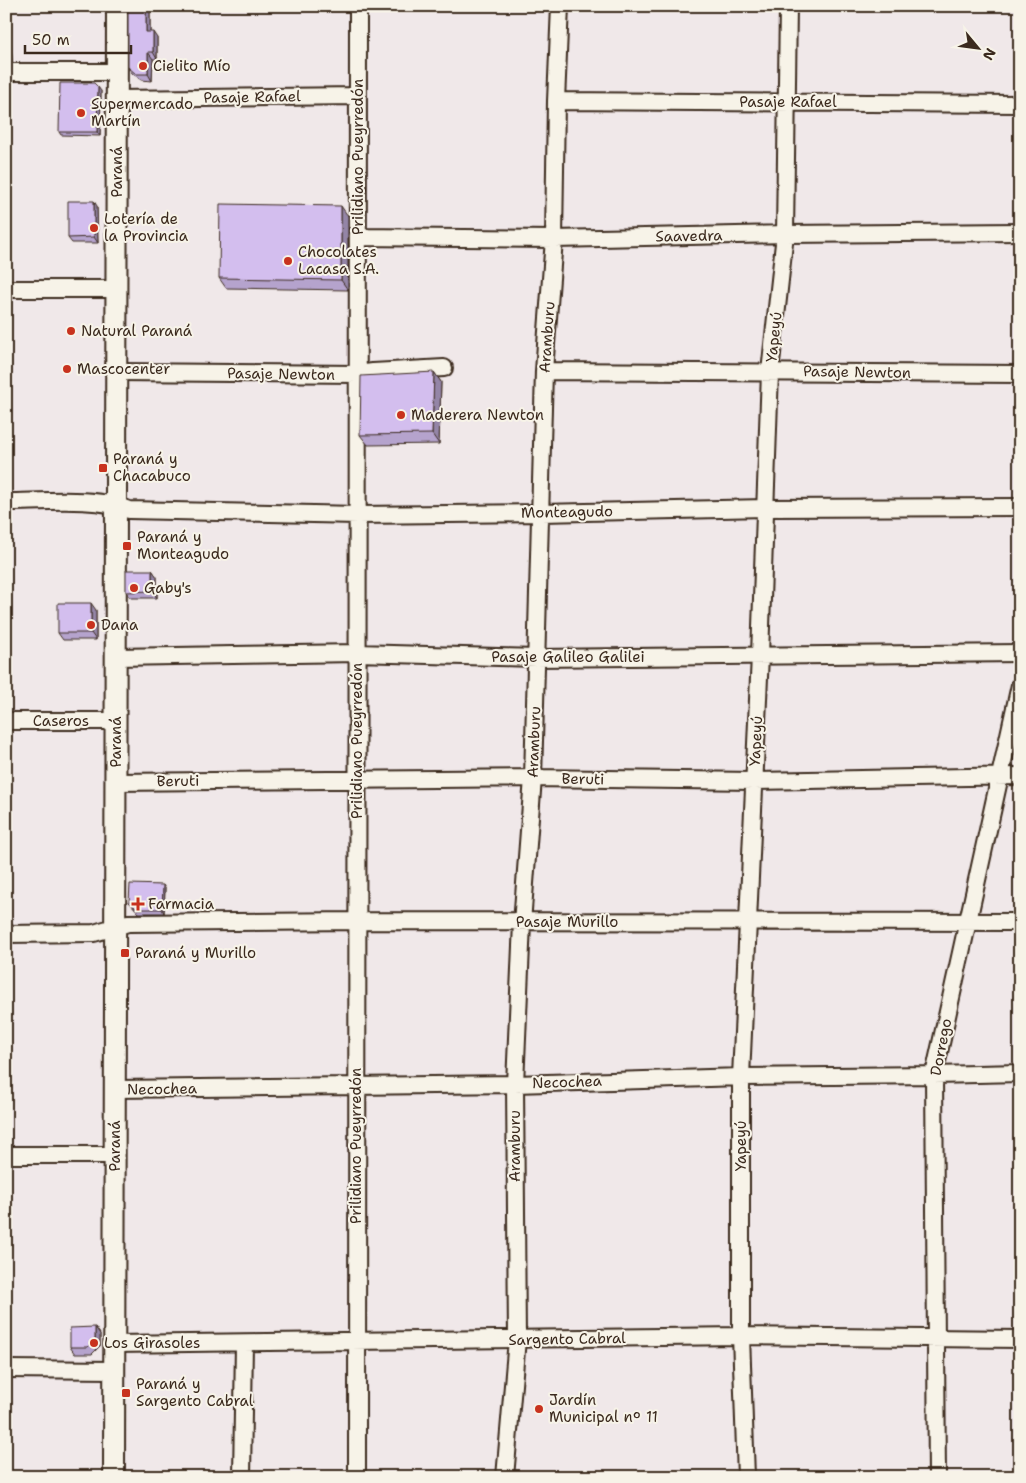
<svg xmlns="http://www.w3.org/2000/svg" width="1026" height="1483" font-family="'Shantell Sans',sans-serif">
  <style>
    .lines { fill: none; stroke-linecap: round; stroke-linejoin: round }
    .service-casing { stroke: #3b2a1e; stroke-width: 11 }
    .minor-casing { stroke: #3b2a1e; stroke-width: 20 }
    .tertiary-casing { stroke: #3b2a1e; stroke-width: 24 }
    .service { stroke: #f7f3e8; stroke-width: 8 }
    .minor { stroke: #f7f3e8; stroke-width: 16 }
    .tertiary { stroke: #f7f3e8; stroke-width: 20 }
    .wall { fill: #b5a3cd; stroke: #3b2a1e }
    .shaded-wall { fill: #9485a7; stroke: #3b2a1e }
    .building { fill: #d3beee; stroke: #3b2a1e }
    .poi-dot { fill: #c8321e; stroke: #f7f3e8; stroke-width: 2 }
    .labels { text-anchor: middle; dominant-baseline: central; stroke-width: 4; stroke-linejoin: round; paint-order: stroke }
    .poi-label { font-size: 15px; fill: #3b2a1e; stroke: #f7f3e8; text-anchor: start }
    .street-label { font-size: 15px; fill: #3b2a1e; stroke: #f7f3e8 }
  </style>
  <rect width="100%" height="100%" fill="#f0e8e9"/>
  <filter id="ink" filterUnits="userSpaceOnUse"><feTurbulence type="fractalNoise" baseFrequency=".02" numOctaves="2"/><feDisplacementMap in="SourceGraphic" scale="10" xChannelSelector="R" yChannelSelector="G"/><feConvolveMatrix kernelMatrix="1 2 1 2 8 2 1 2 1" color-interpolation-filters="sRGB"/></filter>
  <g filter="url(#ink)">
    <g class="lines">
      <defs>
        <path id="service" d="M6 45 8 72"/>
        <path id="minor" d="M6 72H117
          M117 99 358 96
          M556 101 1020 104
          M358 237 554 239 785 234 1020 232
          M6 289H117
          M544 371 1020 374
          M117 372 358 374 373 372 444 368
          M6 502C41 502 98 496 129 510L357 515 541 513 765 508 1020 507
          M116 657 357 653 536 658 1020 653
          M6 721H116
          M116 782 533 778 754 781 1020 776
          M6 934 94 933 128 923 357 921 1020 922
          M115 1089 515 1084 741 1077 934 1075 1020 1073
          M6 1155H115
          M115 1344 741 1336 1020 1339
          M6 1369 114 1370
          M242 1477 244 1343
          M357 1477 358 6
          M505 1477 517 1339 515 1084 522 923 533 778 544 371 554 239 556 101 560 6
          M746 1477 741 1336V1077L760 655 770 372 785 234 788 6
          M937 1477 934 1075 1020 685"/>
        <path id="tertiary" d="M114 1477 117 6"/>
      </defs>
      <use href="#service" class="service-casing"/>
      <use href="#minor" class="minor-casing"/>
      <use href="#tertiary" class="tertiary-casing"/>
      <use href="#service" class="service"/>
      <use href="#minor" class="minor"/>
      <use href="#tertiary" class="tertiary"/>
    </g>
    <path class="wall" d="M128 6H150V32L157 38V59H153L152 81 141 80 132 73 128 67Z
      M101 91 100 136 61 135 59 132Z
      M97 206 98 243H72L68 238Z
      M348 216V290L226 288 219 278Z
      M434 372 441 382 439 444 368 445 360 435Z
      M152 570 157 577V598H131L126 592Z
      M96 610V640H63L58 633Z
      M165 888 164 913H139L129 902Z
      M95 1327 100 1334V1346L92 1354H75L70 1347Z"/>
    <path class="shaded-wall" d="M146 6H150V38L146 32Z
      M153 32 157 38V59L153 52Z
      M148 52 153 59 152 81 148 74Z
      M98 87 101 91 100 136 97 132Z
      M94 201 97 206 98 243 94 237Z
      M341 206 348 216V290L341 280Z
      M434 372 441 382 439 444 432 434Z
      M152 570 157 577V598L152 591Z
      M91 603 96 610V640L91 633Z
      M163 885 165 888 164 913 162 909Z
      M95 1327 100 1334V1346L95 1339Z"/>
    <path class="building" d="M128 6H146V32H153V52H148V74H136L128 67Z
      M60 83H94L98 87 97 132H59Z
      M68 201H94V237L68 238Z
      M220 204 341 206V280L219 278Z
      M434 372 432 434 360 435 361 376Z
      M126 570H152V591L126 592Z
      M58 603H91V633H58Z
      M130 884 163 885 162 909H137L129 902Z
      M95 1327V1339L87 1347H70V1328Z"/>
  </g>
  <g class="poi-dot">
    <circle cx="143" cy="66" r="5"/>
    <circle cx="81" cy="113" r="5"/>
    <circle cx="94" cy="228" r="5"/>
    <circle cx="288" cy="261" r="5"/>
    <circle cx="71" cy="331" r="5"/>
    <circle cx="67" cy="369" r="5"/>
    <circle cx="401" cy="415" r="5"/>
    <rect x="98" y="463" width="10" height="10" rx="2.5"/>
    <rect x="122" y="541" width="10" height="10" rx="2.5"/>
    <circle cx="134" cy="588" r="5"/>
    <circle cx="91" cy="625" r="5"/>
    <path d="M135.5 896.5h5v5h5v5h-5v5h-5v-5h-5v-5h5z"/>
    <rect x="120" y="948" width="10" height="10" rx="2.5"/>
    <circle cx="94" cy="1343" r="5"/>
    <rect x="121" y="1388" width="10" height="10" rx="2.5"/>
    <circle cx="539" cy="1409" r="5"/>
  </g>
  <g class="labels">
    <g class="poi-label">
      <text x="153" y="66">Cielito Mío</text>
      <text x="91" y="104">Supermercado<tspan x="91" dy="17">Martín</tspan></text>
      <text x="104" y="219">Lotería de<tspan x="104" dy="17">la Provincia</tspan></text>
      <text x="298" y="252">Chocolates<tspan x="298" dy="17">Lacasa S.A.</tspan></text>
      <text x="81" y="331">Natural Paraná</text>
      <text x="77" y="369">Mascocenter</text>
      <text x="411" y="415">Maderera Newton</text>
      <text x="113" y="459">Paraná y<tspan x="113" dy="17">Chacabuco</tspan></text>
      <text x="137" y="537">Paraná y<tspan x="137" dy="17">Monteagudo</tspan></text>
      <text x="144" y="588">Gaby's</text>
      <text x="101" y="625">Dana</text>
      <text x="148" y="904">Farmacia</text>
      <text x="135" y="953">Paraná y Murillo</text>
      <text x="104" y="1343">Los Girasoles</text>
      <text x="136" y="1384">Paraná y<tspan x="136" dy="17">Sargento Cabral</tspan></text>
      <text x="549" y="1400">Jardín<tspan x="549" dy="17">Municipal nº 11</tspan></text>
    </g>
    <g class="street-label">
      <text transform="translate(252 97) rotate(-1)">Pasaje Rafael</text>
      <text x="788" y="102">Pasaje Rafael</text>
      <text transform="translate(358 157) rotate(-90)">Prilidiano Pueyrredón</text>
      <text transform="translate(117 172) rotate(-90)">Paraná</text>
      <text transform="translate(689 236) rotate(-1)">Saavedra</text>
      <text transform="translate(547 337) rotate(-86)">Aramburu</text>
      <text transform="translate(774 337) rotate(-84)">Yapeyú</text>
      <text transform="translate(857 372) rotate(1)">Pasaje Newton</text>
      <text transform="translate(281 374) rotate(1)">Pasaje Newton</text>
      <text transform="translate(567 512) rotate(-1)">Monteagudo</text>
      <text x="568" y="657">Pasaje Galileo Galilei</text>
      <text x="61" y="721">Caseros</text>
      <text transform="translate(357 741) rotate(-90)">Prilidiano Pueyrredón</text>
      <text transform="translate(756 741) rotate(-87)">Yapeyú</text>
      <text transform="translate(116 742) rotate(-90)">Paraná</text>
      <text transform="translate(534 742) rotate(-88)">Aramburu</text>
      <text transform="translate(583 779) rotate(1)">Beruti</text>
      <text transform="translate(178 781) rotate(-1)">Beruti</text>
      <text x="567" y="922">Pasaje Murillo</text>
      <text transform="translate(941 1047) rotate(-79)">Dorrego</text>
      <text transform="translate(567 1082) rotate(-2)">Necochea</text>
      <text transform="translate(162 1089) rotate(-1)">Necochea</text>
      <text transform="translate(115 1146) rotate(-90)">Paraná</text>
      <text transform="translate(356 1146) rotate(-90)">Prilidiano Pueyrredón</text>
      <text transform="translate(515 1146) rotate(-90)">Aramburu</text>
      <text transform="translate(741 1146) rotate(-90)">Yapeyú</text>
      <text transform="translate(567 1339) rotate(-1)">Sargento Cabral</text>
    </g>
  </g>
  <rect width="1026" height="1483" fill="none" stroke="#f7f3e8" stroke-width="25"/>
  <rect x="12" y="12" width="1001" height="1458" fill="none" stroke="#3b2a1e" stroke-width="2" filter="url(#ink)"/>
  <g transform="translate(978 48) rotate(119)" stroke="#f7f3e8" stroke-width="4" paint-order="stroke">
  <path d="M0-4L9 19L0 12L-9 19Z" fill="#3b2a1e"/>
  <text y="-8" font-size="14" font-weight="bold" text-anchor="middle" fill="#3b2a1e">N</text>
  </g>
  <path d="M25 45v8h106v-8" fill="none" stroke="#3b2a1e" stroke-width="2.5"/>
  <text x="32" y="45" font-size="15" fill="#3b2a1e" stroke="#f7f3e8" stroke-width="4" paint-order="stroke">50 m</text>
</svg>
